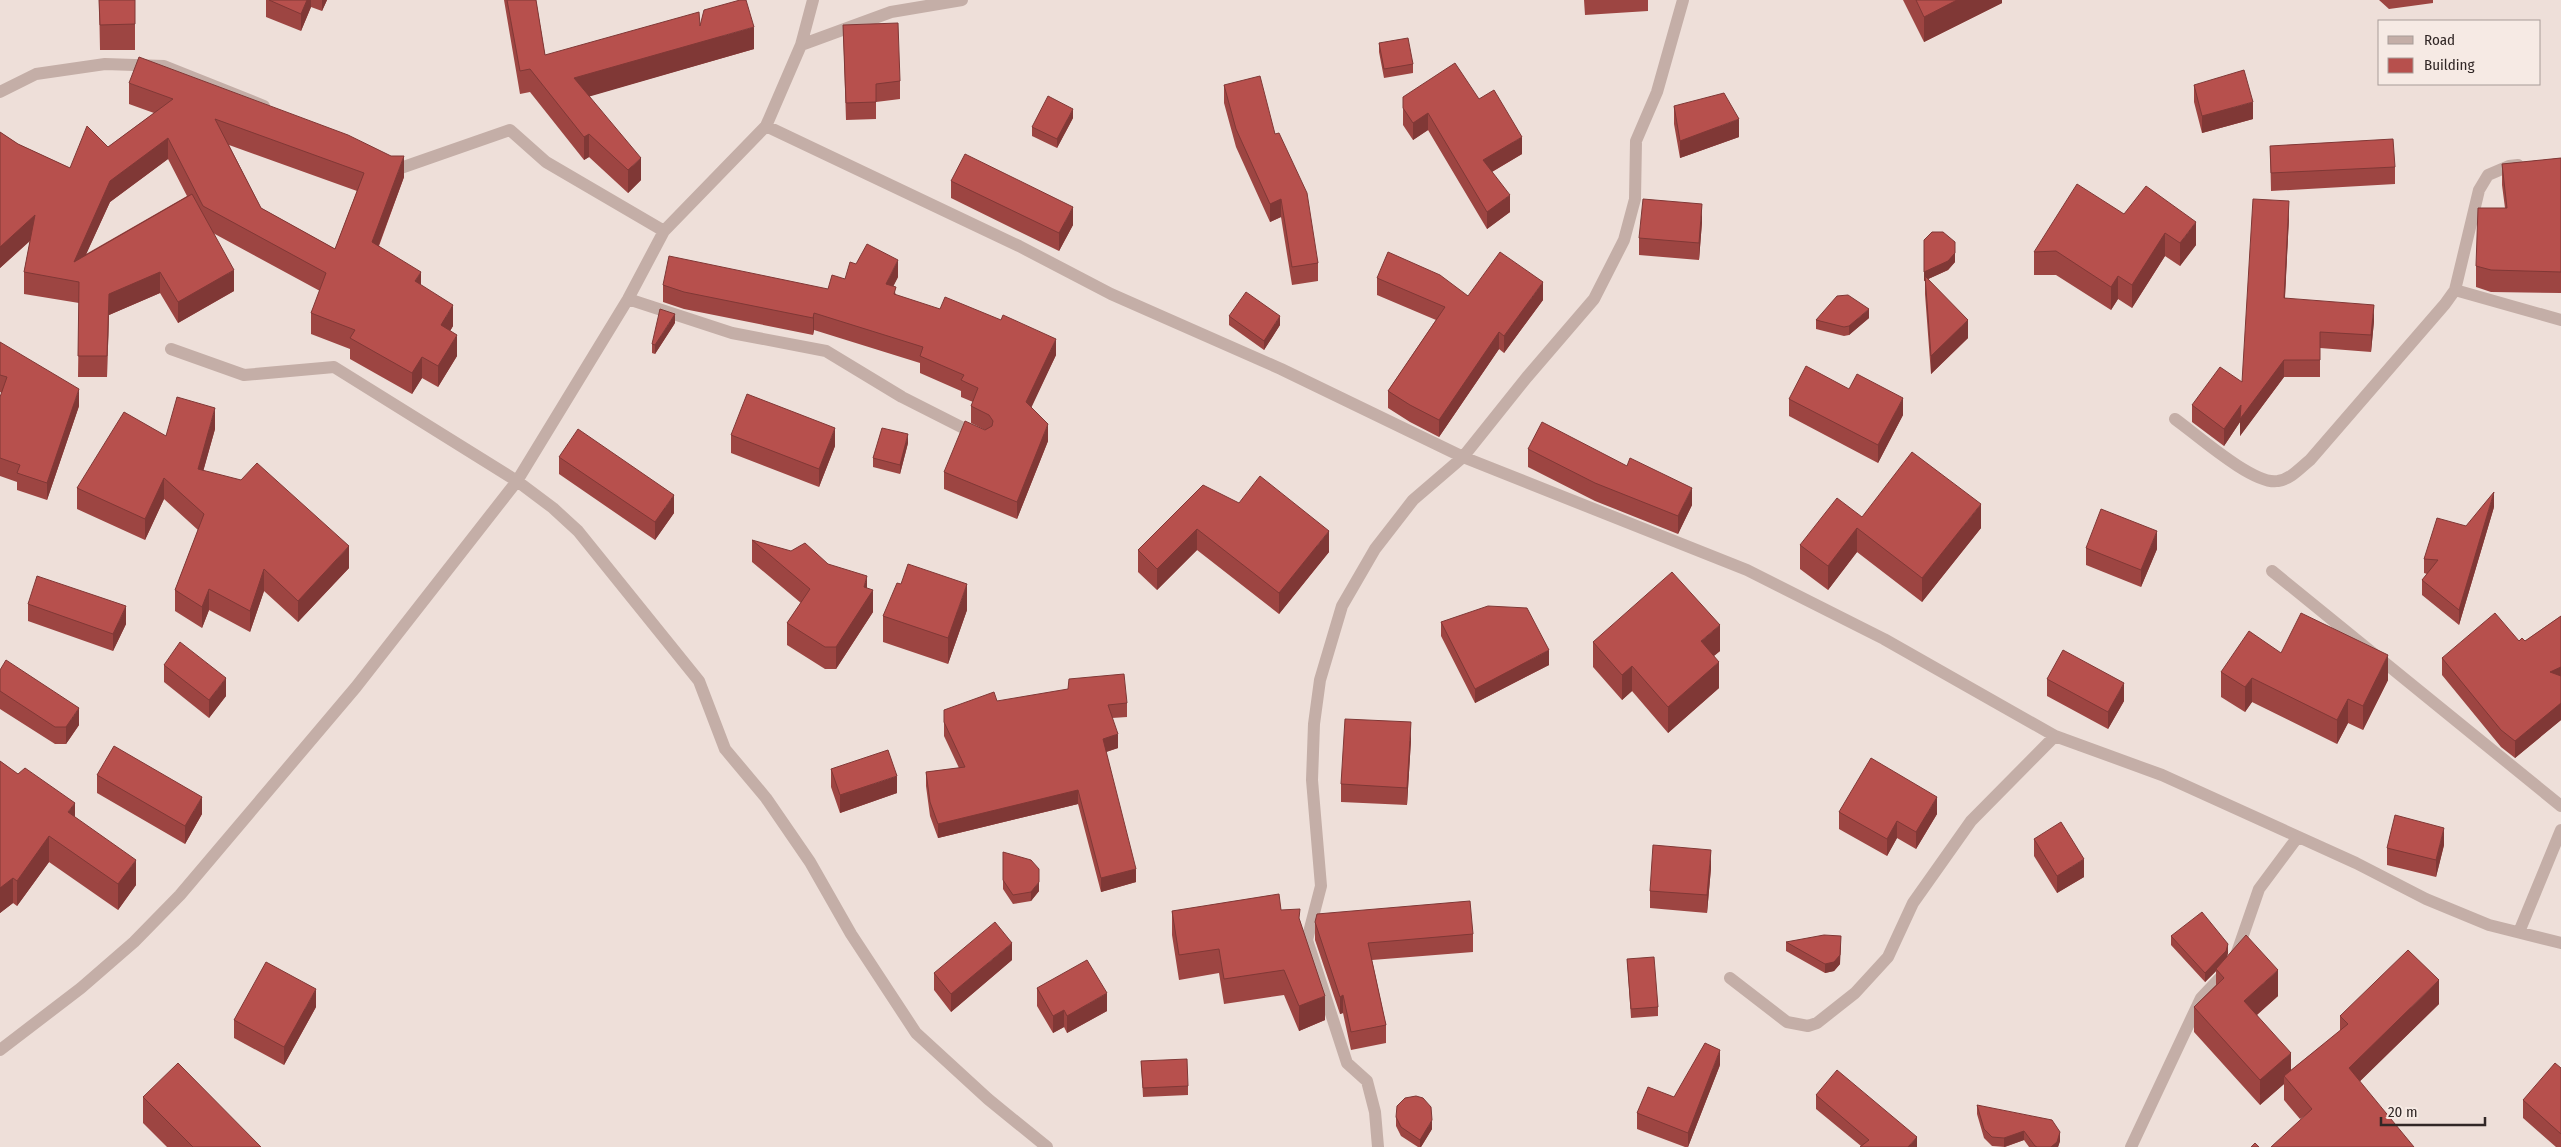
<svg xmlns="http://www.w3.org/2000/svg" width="2561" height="1147" font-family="'Fira Sans Condensed',sans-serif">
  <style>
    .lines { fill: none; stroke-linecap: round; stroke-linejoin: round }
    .minor { stroke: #c4aea7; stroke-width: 12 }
    .wall { fill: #9d4542; fill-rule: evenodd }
    .shaded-wall { fill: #803836 }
    .building { fill: #b7504d; stroke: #803836; fill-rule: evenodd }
  </style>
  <rect width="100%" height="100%" fill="#eedfd9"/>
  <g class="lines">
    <path class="minor" d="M801 45 891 12 962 0
      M0 92 36 74 105 64 164 66 264 106
      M766 126 1019 246 1111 294 1281 369 1463 457 1747 570 1884 639 2055 736 2162 775 2356 863 2426 899 2489 925 2561 943
      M390 167 395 170 510 130 546 162 664 231
      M2455 290 2561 320
      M628 299 732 333 826 351 902 397 977 435
      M171 349 244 375 334 367 517 481 553 508 578 531 699 681 725 749 766 798 810 862 851 934 916 1033 988 1099 1047 1147
      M2175 419C2196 434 2254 486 2278 481 2291 479 2300 468 2310 460L2445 304 2455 290 2479 190 2488 175 2509 166 2518 165
      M2272 571 2561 806
      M2519 932 2561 830
      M1730 978 1787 1022 1808 1026 1817 1023 1855 993 1888 957 1913 903 1971 821 2055 736
      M0 1050 81 988 134 942 180 895 356 687 517 481 628 299 664 231 766 126 801 45 813 0
      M1378 1147 1375 1112 1367 1081 1347 1063 1307 940 1321 886 1312 780 1314 724 1320 680 1342 606 1375 549 1413 500 1463 457 1527 377 1594 299 1624 240 1635 199 1636 141 1657 92 1683 0
      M2131 1147 2201 998 2233 964 2259 889 2297 838"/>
  </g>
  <path class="wall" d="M99 0H135V50H100Z
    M266 0H327L322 11 311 7 301 31 266 17Z
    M504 0H536L545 55 700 26 754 49 589 96 641 180 628 193 589 157 584 160 530 92 520 94Z
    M1584 0H1648V11L1585 15Z
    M1903 0H2002V3L1924 42Z
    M2379 0H2433V3L2389 9Z
    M843 25 900 81V99L876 102V119L846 120Z
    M1379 43 1413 64V73L1384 78 1379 52Z
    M129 83 404 177 379 246 421 285 453 326 450 331 457 356 438 387 422 378 412 394 350 359V349L311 334V313L320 291 213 233 234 291 178 323 160 293 109 315 107 377H78L79 303 24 294V272L30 241 0 268V132L18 144 70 168 108 147 154 113 129 104ZM229 145 357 191 335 249 261 208ZM168 159 187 196 86 254 110 202Z
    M1224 85 1275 134 1318 263V281L1292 285 1281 217 1270 222 1236 147 1224 103Z
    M2194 85 2253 119 2202 133 2194 102Z
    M1403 97 1479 99 1522 154 1492 172 1510 212 1487 229 1428 130 1413 140 1403 125Z
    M1674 106 1739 137 1680 158 1674 124Z
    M1073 118 1057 148 1032 136V127Z
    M2270 146 2395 167V184L2271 191Z
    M2561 158V293L2491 292 2476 287V266L2505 208 2502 185V164Z
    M951 181 1073 225 1059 251 951 198Z
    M2124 214 2196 245 2180 266 2165 256 2132 308 2118 299 2111 310 2056 275H2034V252Z
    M2289 217 2285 298 2374 321 2371 352 2320 348V377H2284L2240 436V422L2224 446 2192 422V405L2242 382Z
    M1702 222 1699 260 1639 255V238Z
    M1924 240 1955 262 1948 270 1928 279 1968 338 1931 374 1925 294V280L1924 281Z
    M898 277 893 286 896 295 1056 355 1031 407 1048 441 1017 519 944 489V472L985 430 971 423V406L973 402 961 397V391L920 373V363L814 330 813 335 684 309 663 302V285L828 289Z
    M1377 278 1468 296 1543 300 1504 353 1499 349 1439 437 1410 422 1388 408V391L1436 320 1377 295Z
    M1229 316 1280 325 1264 350 1229 325Z
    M1869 318 1849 335 1844 336 1816 329V320Z
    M675 323 655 354 652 353V344Z
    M0 344 79 406 47 500 17 490V482L0 476V397L2 393 0 392Z
    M1849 389 1903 415 1878 463 1789 416V399Z
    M215 429 203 471 349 568 298 622 264 591 250 632 209 610 202 628 175 611V590L198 530 164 499 145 540 77 509V488L166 436Z
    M731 435 835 446 819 487 731 453Z
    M908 443 900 474 873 467V458Z
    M1528 449 1692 505 1678 534 1595 501 1528 467Z
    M559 457 674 513 655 540 559 474Z
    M1239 503 1329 552 1279 614 1197 550 1157 590 1138 572V550Z
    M2494 507 2459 625 2422 595V580L2427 574 2424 573V559Z
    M1862 517 1981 528 1922 602 1857 552 1828 590 1800 569V545Z
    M752 540 828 564 867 588 873 612 836 669H825L787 645V623L801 603 752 562Z
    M2086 548 2157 549 2141 587 2086 565Z
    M28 604 126 624 113 651 28 621Z
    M967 610 948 664 883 642V616Z
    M2561 616V720L2515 758 2501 747 2442 675V658L2519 641H2525Z
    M1441 622 1549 665 1475 703 1441 636Z
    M1593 642 1720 651 1714 656 1719 688 1668 733 1632 691 1622 700 1593 667Z
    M2281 653 2388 680 2363 730 2348 723 2337 744 2252 702 2245 712 2221 697V672Z
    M164 665 226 696 209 718 164 682Z
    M0 670 79 725 66 744H55L0 709Z
    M2047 679 2124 701 2108 729 2047 696Z
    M997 701 1127 703V717L1112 718 1118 748 1106 752 1136 882 1101 892 1078 804 938 838 930 816 926 786V772L959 768 944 736V710Z
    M1411 740 1407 805 1341 802V784Z
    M0 761 75 817 136 885 118 910 49 862 17 906 13 903 0 913Z
    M831 769 897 793 840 813 831 787Z
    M97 775 202 814 185 844 97 793Z
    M1839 812 1937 814 1916 849 1897 838 1887 856 1839 829Z
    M2034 839 2084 877 2057 893 2034 856Z
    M2444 845 2436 877 2387 865V848Z
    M1003 852 1039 891 1031 901 1013 904 1003 889Z
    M1711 868 1707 913 1650 908V891Z
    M1281 910 1300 921 1325 1020 1299 1031 1284 995 1224 1004 1219 973 1179 980 1172 935V911Z
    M1315 922 1473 934V952L1372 960 1386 1025V1043L1351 1050 1343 1013 1340 1014 1315 940Z
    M2171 936 2228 953 2227 956 2278 996 2257 1015 2291 1070 2340 1031V1016L2439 1004 2360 1081 2300 1119 2284 1100V1084L2260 1105 2194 1032V1007L2216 985V971L2205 982 2171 945Z
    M1786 942 1840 964 1834 971 1825 973 1786 951Z
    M1627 959 1658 1007V1016L1631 1018Z
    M1012 960 951 1012 934 990V973Z
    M1037 988 1107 1011 1067 1033 1064 1027 1053 1033 1037 1006Z
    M316 1007 284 1065 234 1038V1020Z
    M1141 1061 1188 1086V1095L1143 1097Z
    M1720 1065 1688 1147H1685L1637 1129V1113L1674 1097Z
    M2561 1068V1147H2556L2523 1118V1100Z
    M1816 1095 1917 1147 1861 1146 1816 1109Z
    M143 1097 261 1147H167L143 1123Z
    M1977 1105 2060 1141 2058 1147H2029L2024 1140 2005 1147 1992 1146 1984 1138 1977 1114Z
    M1396 1117 1432 1129 1421 1147H1418L1401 1136 1396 1126Z"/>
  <path class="shaded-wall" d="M307 0H311V7L301 31V14Z
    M322 0H327L322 11Z
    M1957 0H2002V3L1924 42V17Z
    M754 27V49L574 101V78Z
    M2253 102V119L2202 133V116Z
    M1073 109V118L1057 148V139Z
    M1428 113V130L1413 140V123Z
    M1739 119V137L1680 158V141Z
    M589 134V157L584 160V137Z
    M1522 137V154L1483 177V160Z
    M168 138V159L110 202 74 281V262L110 181Z
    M404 156V177L372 263V242Z
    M641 158V180L628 193V170Z
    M1510 195V212L1487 229V212Z
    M1281 199V217L1270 222V204Z
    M2289 201V217L2284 314V298Z
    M1702 204V222L1699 260V243Z
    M1073 207V225L1059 251V233Z
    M35 215V236L0 268V247Z
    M2196 222V245L2180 266V243Z
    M2165 233V256L2132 308V285Z
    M1955 253V262L1948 270 1924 281V272Z
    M898 260V277L886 301V284Z
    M234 270V291L178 323V302Z
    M160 272V293L109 315 107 377 109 294Z
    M421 272V293L415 281Z
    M2118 276V299L2111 310V287Z
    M1543 282V300L1504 353V336Z
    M453 305V326L441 346V325Z
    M2374 305V321L2371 352V335Z
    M1869 309V318L1849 335V326Z
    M814 313V330L813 335V318Z
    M675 314V323L655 354V345Z
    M1280 316V325L1264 350V341Z
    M1968 320V338L1931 374V356Z
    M1499 332V349L1439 437V420Z
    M457 335V356L438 387V366Z
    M1056 339V355L1026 419V402Z
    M422 357V378L412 394V373Z
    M2284 360V377L2240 436V422L2224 446V429L2241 405Z
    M79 389V406L47 500V483Z
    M1903 398V415L1878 463V445Z
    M215 408V429L198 490V469Z
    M1048 424V441L1017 519V502Z
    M835 428V446L819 487V469Z
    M908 434V443L900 474V465Z
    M164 478V499L145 540V519Z
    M1692 488V505L1678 534V516Z
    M2494 492V507L2459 625V610Z
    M674 495V513L655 540V522Z
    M1981 504V528L1922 602V578Z
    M1857 528V552L1828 590V566Z
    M1197 529V550L1157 590V569Z
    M1329 531V552L1279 614V593Z
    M2157 531V549L2141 587V570Z
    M349 546V568L298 622V601Z
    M264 569V591L250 632V611Z
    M867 576V598L873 590V612L836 669V647L864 587Z
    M967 584V610L948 664V638Z
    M209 589V610L202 628V607Z
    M126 606V624L113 651V634Z
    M1720 625V651L1701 666V641Z
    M1549 650V665L1475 703V689Z
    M2388 655V680L2363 730V706Z
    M1719 662V688L1668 733V707Z
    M1632 666V691L1622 700V675Z
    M2561 667V684L2550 672Z
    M226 678V696L209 718V700Z
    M2252 678V702L2245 712V687Z
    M2124 683V701L2108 729V712Z
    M2348 699V723L2337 744V720Z
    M2561 703V720L2515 758V741Z
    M79 708V725L66 744V727Z
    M1411 722V740L1407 805V788Z
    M1118 734V748L1103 753V739Z
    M897 776V793L840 813V795Z
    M1078 790V804L938 838V824Z
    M202 797V814L185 844V826Z
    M1937 797V814L1916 849V832Z
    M75 803V828L68 812Z
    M1897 821V838L1887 856V839Z
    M2444 828V845L2436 877V860Z
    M49 836V862L17 906V881Z
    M1711 850V868L1707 913V895Z
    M2084 859V877L2057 893V876Z
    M136 860V885L118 910V884Z
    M1136 869V882L1101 892V878Z
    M13 878V903L0 913V888Z
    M1039 882V891L1031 901V892Z
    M1012 943V960L951 1012V994Z
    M2228 944V953L2226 960 2216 969V971L2205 982V973Z
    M1841 945 1840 964 1834 971 1825 973V964Z
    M2278 970V996L2244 1026V1001Z
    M2439 980V1004L2349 1092V1068Z
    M316 989V1007L284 1065V1047Z
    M1107 993V1011L1067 1033V1016Z
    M1343 995V1013L1340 1014V997Z
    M1325 996V1020L1299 1031V1006Z
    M1064 1010V1027L1053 1033V1016Z
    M1720 1050V1065L1688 1147V1133Z
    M2291 1053V1078L2284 1076V1084L2260 1105V1080Z
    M1432 1120V1129L1421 1147H1420V1140Z
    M2024 1131V1140L2004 1147V1138Z
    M2060 1132V1141L2058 1147H2051Z
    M1917 1137V1147H1908Z"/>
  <path class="building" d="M99 0H135V24L100 25Z
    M269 0H307L301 14Z
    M507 0H536L545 55 699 12 700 26 704 10 740 0H746L754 27 574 78 641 158 628 170 589 134 584 137 530 69 520 71Z
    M1916 0H1957L1924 17Z
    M898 23 900 81 876 84V102L846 103 843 25Z
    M1408 38 1413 64 1384 69 1379 43Z
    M139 57 348 135 391 156H404L372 242 421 272 415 281 453 305 441 325 457 335 438 366 422 357 412 373 350 338 355 330 311 313 326 273 203 206 168 138 110 181 74 262 192 194 234 270 178 302 160 272 109 294 107 356H78L79 282 24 272 35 215 0 247V132L18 144 70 168 87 126 108 147 173 99 129 83ZM215 119 364 173 335 249 261 208Z
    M1455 63 1479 99 1494 90 1522 137 1483 160 1510 195 1487 212 1428 113 1413 123 1403 108V97Z
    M2244 70 2253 102 2202 116 2194 85Z
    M1260 76 1275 134 1279 133 1307 193 1318 263 1292 267 1281 199 1270 204 1236 129 1224 85Z
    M1724 93 1739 119 1680 141 1674 106Z
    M1048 96 1073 109 1057 139 1032 127Z
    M2393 139 2395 167 2271 173 2270 146Z
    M965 154 1073 207 1059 233 951 181Z
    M2561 158V272L2491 270 2476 266 2478 208H2507L2502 164Z
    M2077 184 2124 214 2146 186 2196 222 2180 243 2165 233 2132 285 2118 276 2111 287 2056 251 2034 252Z
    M1643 199 1702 204 1699 243 1639 238Z
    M2253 199 2289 201 2284 298 2374 305 2371 335 2320 332V360H2284L2240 419 2241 405 2224 429 2192 405 2220 367 2242 382Z
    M1932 232H1943L1955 242V253L1948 261 1924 272V240Z
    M867 244 898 260 886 284 896 287 894 294 940 309 945 297 1001 320 1003 315 1056 339 1026 402 1048 424 1017 502 944 472 965 421 985 430 992 426 993 421 989 415 971 406 978 388 961 380 964 375 920 356 923 347 814 313 813 318 684 292 663 285 669 256 828 289 832 275 845 279 850 262 856 264Z
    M1388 252 1440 275 1468 296 1500 252 1543 282 1504 336 1499 332 1439 420 1410 405 1388 391 1445 307 1377 278Z
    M1925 276 1968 320 1931 356Z
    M1246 292 1280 316 1264 341 1229 316Z
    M1848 295 1869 309 1849 326 1844 327 1816 320 1837 296Z
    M660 309 675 314 655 345 652 344Z
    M0 342 79 389 47 483 17 473 20 465 0 458V397L7 377 0 375Z
    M1806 366 1849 389 1857 374 1903 398 1878 445 1789 399Z
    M747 394 835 428 819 469 731 435Z
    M177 397 215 408 198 469 241 480 257 463 349 546 298 601 264 569 250 611 209 589 202 607 175 590 204 514 164 478 145 519 77 488 124 412 166 436Z
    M1542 422 1627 466 1630 458 1692 488 1678 516 1595 483 1528 449Z
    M882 428 908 434 900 465 873 458Z
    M578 429 674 495 655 522 559 457Z
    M1912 452 1981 504 1922 578 1857 528 1828 566 1800 545 1837 498 1862 517Z
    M1260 476 1329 531 1279 593 1197 529 1157 569 1138 550 1203 485 1239 503Z
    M2494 492 2459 610 2422 580 2438 560 2424 559 2437 518 2466 526Z
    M2101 509 2157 531 2141 570 2086 548Z
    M752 540 791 551 805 543 828 564 867 576 864 587 873 590 836 647H825L787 623 810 589Z
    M908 564 967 584 948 638 883 616 897 583 901 584Z
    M1672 572 1720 625 1701 641 1719 662 1668 707 1632 666 1622 675 1593 642Z
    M37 576 126 606 113 634 28 604Z
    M1488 606 1527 608 1549 650 1475 689 1441 622Z
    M2301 613 2388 655 2363 706 2348 699 2337 720 2252 678 2245 687 2221 672 2249 631 2281 653Z
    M2495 613 2519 641 2522 638 2525 641 2561 616V667L2550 672 2561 676V703L2515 741 2501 730 2442 658Z
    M180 642 226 678 209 700 164 665Z
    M2063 650 2124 683 2108 712 2047 679Z
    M6 660 79 708 66 727H55L0 691V670Z
    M1124 674 1127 703 1108 705 1118 734 1103 739 1136 869 1101 878 1078 790 938 824 930 802 926 772 965 767 944 722V710L994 692 997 701 1068 689 1069 679Z
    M1345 719 1411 722 1407 788 1341 784Z
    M114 746 202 797 185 826 97 775Z
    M888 750 897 776 840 795 831 769Z
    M1871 758 1937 797 1916 832 1897 821 1887 839 1839 812Z
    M0 761 18 774 25 768 75 803 68 812 136 860 118 884 49 836 17 881 13 878 0 888Z
    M2395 815 2444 828 2436 860 2387 848Z
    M2061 822 2084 859 2057 876 2034 839Z
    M1653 845 1711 850 1707 895 1650 891Z
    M1003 852 1031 860 1039 869V882L1031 892 1013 895 1003 880Z
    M1279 894 1281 910 1300 909 1299 918 1325 996 1299 1006 1284 970 1224 979 1219 949 1179 955 1172 911Z
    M1470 901 1473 934 1368 943 1386 1025 1351 1032 1343 995 1340 997 1315 922 1317 914Z
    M2202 912 2228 944 2226 951 2205 973 2171 936Z
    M995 922 1012 943 951 994 934 973Z
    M1824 935 1841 936 1840 955 1834 962 1825 964 1786 942Z
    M2246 935 2278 970 2244 1001 2291 1053 2260 1080 2194 1007 2224 978 2216 969Z
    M2408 950 2439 980 2349 1068 2414 1147H2271L2312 1109 2284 1076 2348 1024 2340 1016Z
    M1654 957 1658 1007 1631 1009 1627 959Z
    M1087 960 1107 993 1067 1016 1064 1010 1053 1016 1037 988Z
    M266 962 316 989 284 1047 234 1020Z
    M1705 1043 1720 1050 1688 1133 1637 1113 1648 1087 1674 1097Z
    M1187 1059 1188 1086 1143 1088 1141 1061Z
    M178 1063 261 1147H193L143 1097Z
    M2555 1063 2561 1068V1134L2523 1100Z
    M1837 1070 1917 1137 1908 1147H1860L1869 1140 1816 1095Z
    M1416 1096 1423 1098 1431 1107 1432 1120 1420 1140 1401 1127 1396 1117 1397 1106 1405 1098Z
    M1977 1105 2052 1120 2060 1132 2057 1142 2051 1147H2037L2035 1146 2024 1131 2004 1138 1992 1137 1984 1129Z
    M2255 1143 2259 1147H2251Z"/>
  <rect x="2378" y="20" width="162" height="65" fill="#f6eae4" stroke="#a79c98"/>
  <rect x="2388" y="36" width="25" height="8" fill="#c4aea7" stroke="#a79c98"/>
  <text x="2424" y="45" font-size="15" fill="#312726">Road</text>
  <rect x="2388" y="58" width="25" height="15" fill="#b7504d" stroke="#a79c98"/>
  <text x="2424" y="70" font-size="15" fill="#312726">Building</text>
  <path d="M2381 1117v8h104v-8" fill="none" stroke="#312726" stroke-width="2.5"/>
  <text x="2388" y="1117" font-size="15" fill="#312726" stroke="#f6eae4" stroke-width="4" paint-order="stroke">20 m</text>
</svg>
